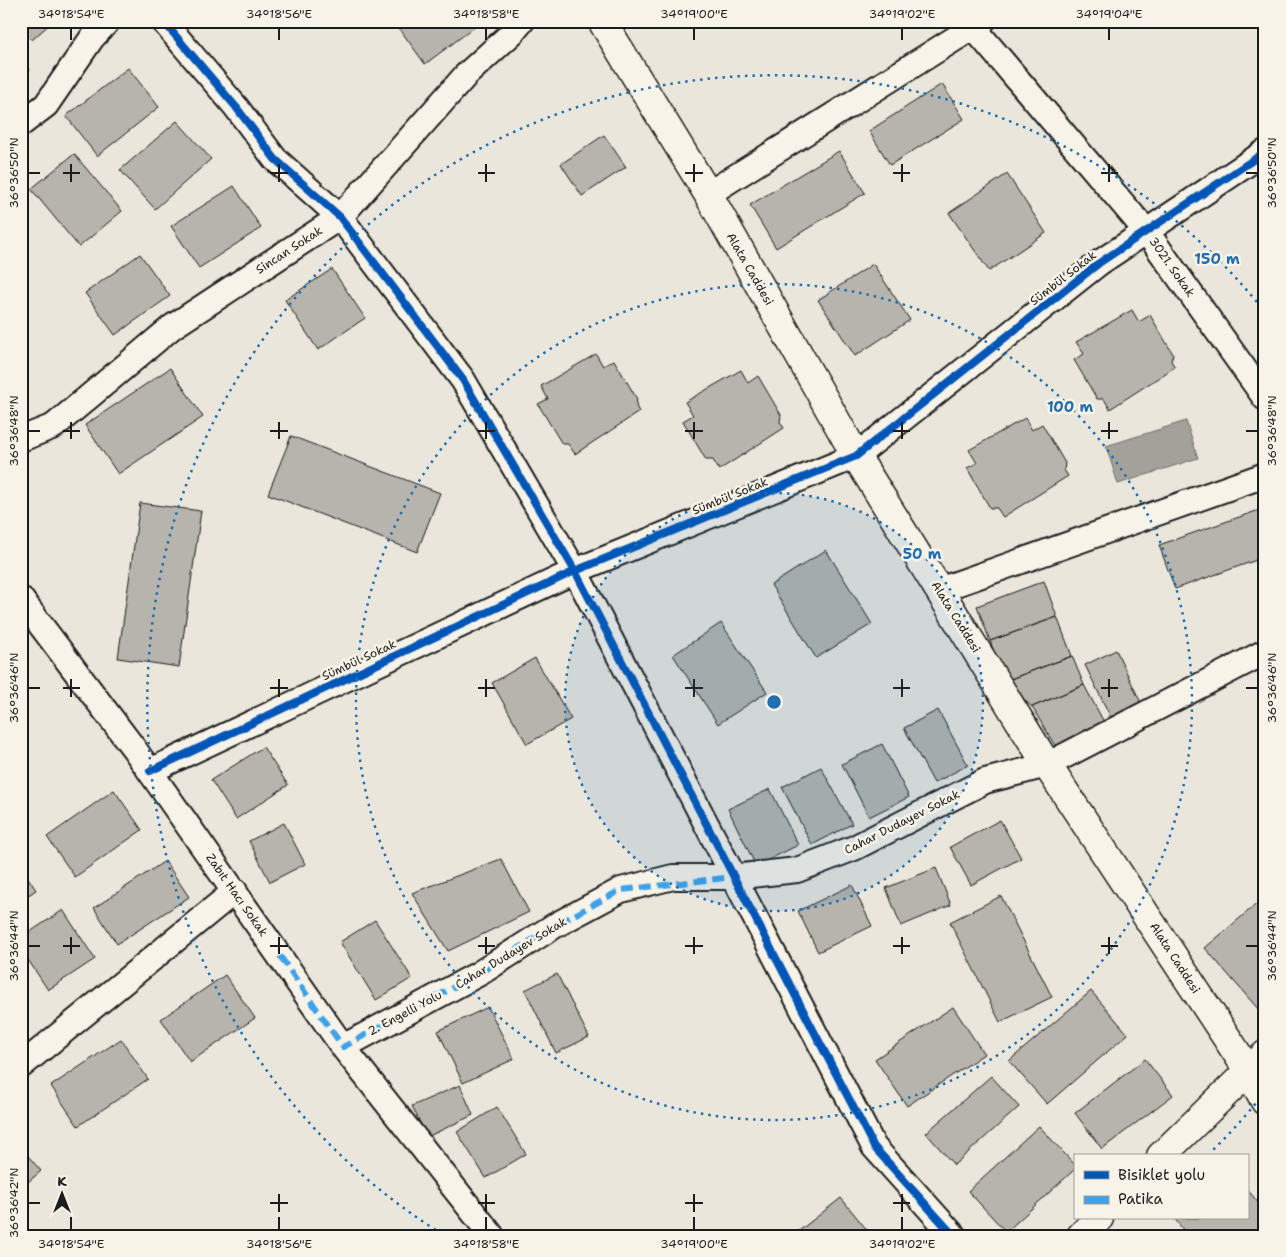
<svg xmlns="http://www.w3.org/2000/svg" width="1286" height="1257" font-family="'Shantell Sans',sans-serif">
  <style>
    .water { fill: #a3a19a; stroke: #6d6c68 }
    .building { fill: #b6b4ac; stroke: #1c1c1c }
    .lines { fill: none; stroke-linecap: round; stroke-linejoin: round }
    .street-casing { stroke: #1c1c1c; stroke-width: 28 }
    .secondary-casing { stroke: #1c1c1c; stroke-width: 31 }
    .street { stroke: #f7f3e8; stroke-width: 24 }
    .secondary { stroke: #f7f3e8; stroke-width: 28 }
    .quiet { stroke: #3da2ea; stroke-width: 6; stroke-dasharray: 12 6; stroke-linecap: butt }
    .cycleway-casing { stroke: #f7f3e8; stroke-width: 11 }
    .cycleway { stroke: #0057b8; stroke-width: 8 }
    .ticks { fill: none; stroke: #1c1c1c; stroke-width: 2 }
    .ring { fill: none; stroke: #1f6fb2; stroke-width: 2.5; stroke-dasharray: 2.5 5 }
    .labels { text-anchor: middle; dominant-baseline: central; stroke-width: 5; stroke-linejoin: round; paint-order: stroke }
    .street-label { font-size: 12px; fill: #1c1c1c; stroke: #f7f3e8 }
    .centre { fill: #1f6fb2; stroke: #f7f3e8; stroke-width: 2.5 }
    .ring-label { font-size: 15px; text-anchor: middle; font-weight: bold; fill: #1f6fb2; stroke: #f7f3e8; stroke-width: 5; stroke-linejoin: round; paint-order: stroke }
    .neatline { fill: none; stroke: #1c1c1c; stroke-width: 2 }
    .ticks-label { font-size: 12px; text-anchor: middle; fill: #1c1c1c }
  </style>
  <rect width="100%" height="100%" fill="#eae6dc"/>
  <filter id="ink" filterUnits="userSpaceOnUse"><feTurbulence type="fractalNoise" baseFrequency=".02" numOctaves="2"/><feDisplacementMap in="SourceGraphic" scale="10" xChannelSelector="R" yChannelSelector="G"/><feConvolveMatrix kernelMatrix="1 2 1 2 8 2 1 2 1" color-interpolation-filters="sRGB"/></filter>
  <g filter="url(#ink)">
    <path class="water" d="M1186 421 1198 458 1118 484 1106 446Z"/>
    <path class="building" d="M21 21H53L32 40 21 29Z
      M394 21H483L425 64Z
      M21 60 30 70 21 77Z
      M128 68 159 107 97 156 66 116Z
      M942 84 964 119 890 165 869 131Z
      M177 121 211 159 155 209 120 170Z
      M604 135 626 167 582 196 561 164Z
      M839 151 865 193 776 248 750 205Z
      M74 154 122 211 79 247 31 189Z
      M1007 174 1046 233 989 271 949 213Z
      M234 186 261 228 199 268 171 226Z
      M140 254 170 296 115 335 85 293Z
      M873 264 910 320 855 356 818 300Z
      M332 269 365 318 318 350 285 300Z
      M1132 310 1139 322 1150 315 1173 354 1171 361 1175 367 1110 409 1104 399H1097L1074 360 1084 354 1076 342Z
      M596 354 603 366 614 360 637 399 636 406 639 412 575 454 568 444H562L538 404 548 399 541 386Z
      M170 368 203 417 118 474 85 425Z
      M741 370 748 383 758 376 781 415 780 422 784 428 719 470 713 460H706L683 421 693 415 685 402Z
      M1025 418 1032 430 1042 424 1065 463 1064 470 1068 476 1003 517 997 508H990L967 468 977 463 969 450Z
      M291 436 440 493 417 552 268 494Z
      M140 503 201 511 179 667 118 658Z
      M1265 508V557L1175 589 1159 545Z
      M826 550 872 624 816 658 771 585Z
      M1044 581 1057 617 990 641 977 606Z
      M1057 617 1072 656 1005 681 990 641Z
      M721 623 767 692 718 724 673 655Z
      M1116 650 1141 703 1111 718 1085 665Z
      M1072 656 1084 685 1032 707 1005 681Z
      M535 658 571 719 527 744 492 683Z
      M1084 685 1105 724 1057 749 1032 707Z
      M938 710 968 765 934 783 904 728Z
      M882 744 909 797 869 817 842 764Z
      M263 747 288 785 236 819 211 780Z
      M821 767 852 824 812 845 782 787Z
      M770 789 798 845 756 866 728 809Z
      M114 790 142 830 75 877 47 837Z
      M1000 820 1021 858 971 885 950 847Z
      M284 823 305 864 270 882 249 841Z
      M501 859 529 912 448 951 412 893Z
      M165 861 189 897 117 944 94 908Z
      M21 867 36 890 21 900Z
      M936 868 951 905 901 926 886 888Z
      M852 885 872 926 818 952 798 911Z
      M1001 896 1052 997 1000 1022 950 922Z
      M1261 900 1265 904V1005L1259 1010 1205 948Z
      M63 910 95 959 48 990 21 949V938Z
      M375 920 412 978 376 1000 340 942Z
      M557 974 589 1037 556 1053 525 990Z
      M225 975 255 1018 190 1062 161 1019Z
      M1091 991 1128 1034 1047 1104 1009 1061Z
      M488 1007 514 1059 463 1083 438 1031Z
      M953 1007 984 1054 907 1106 875 1059Z
      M121 1039 148 1079 78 1126 51 1086Z
      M1145 1059 1173 1095 1102 1149 1075 1113Z
      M991 1076 1019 1107 954 1165 926 1133Z
      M460 1085 473 1115 427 1137 412 1106Z
      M497 1107 526 1154 486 1178 457 1132Z
      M1039 1126 1075 1165V1169L1006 1232 968 1191Z
      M21 1148 41 1171 21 1188Z
      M1247 1189 1265 1211V1231L1258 1236H1188L1174 1218H1247Z
      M841 1198 872 1236H797L795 1234Z"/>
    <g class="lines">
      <defs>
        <path id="street" d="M163 21 236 107 275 159 340 217 463 380 575 571 874 1147 954 1236
          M974 28 1146 231 1265 398
          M21 124 46 105 92 38 108 21
          M708 194 983 21
          M21 439 54 426 172 327 340 217 466 75 512 33 522 21
          M939 590 1265 475
          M21 599 135 750 343 1047 492 1236
          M150 771 575 571 856 456 1099 263 1265 152
          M343 1047 480 973 554 926 621 890 673 877H733L797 870 854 848 985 781 1047 765 1265 652
          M21 1066 235 891"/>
        <path id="secondary" d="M602 21 708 194 856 456 939 590 1047 765 1248 1070 1265 1101
          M1161 1156 1265 1055
          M1081 1236 1099 1218"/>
      </defs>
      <use href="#street" class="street-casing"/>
      <use href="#secondary" class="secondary-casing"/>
      <use href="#street" class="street"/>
      <use href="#secondary" class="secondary"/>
      <path class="quiet" d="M280 956 343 1047 480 973 554 926 621 890 733 877"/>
      <defs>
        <path id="cycleway" d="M163 21 236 107 275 159 340 217 463 380 575 571 874 1147 954 1236
          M150 771 575 571 856 456 1099 263 1265 152"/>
      </defs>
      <use href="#cycleway" class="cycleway-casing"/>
      <use href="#cycleway" class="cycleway"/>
    </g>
  </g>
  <path class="ticks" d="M71 28V40M279 28V40M486 28V40M694 28V40M902 28V40M1109 28V40M71 164V182M279 164V182M486 164V182M694 164V182M902 164V182M1109 164V182M28 173H40M63 173H80M270 173H288M478 173H495M685 173H703M893 173H910M1101 173H1118M1246 173H1258M71 422V439M279 422V439M486 422V439M694 422V439M902 422V439M1109 422V439M28 431H40M63 431H80M270 431H288M478 431H495M685 431H703M893 431H910M1101 431H1118M1246 431H1258M71 679V697M279 679V697M486 679V697M694 679V697M902 679V697M1109 679V697M28 688H40M63 688H80M270 688H288M478 688H495M685 688H703M893 688H910M1101 688H1118M1246 688H1258M71 937V954M279 937V954M486 937V954M694 937V954M902 937V954M1109 937V954M28 946H40M63 946H80M270 946H288M478 946H495M685 946H703M893 946H910M1101 946H1118M1246 946H1258M279 1194V1212M486 1194V1212M694 1194V1212M902 1194V1212M28 1203H40M270 1203H288M478 1203H495M685 1203H703M893 1203H910M71 1217V1230M279 1217V1230M486 1217V1230M694 1217V1230M902 1217V1230"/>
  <circle cx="774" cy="702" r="209" fill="#1f6fb2" fill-opacity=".12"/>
  <g class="ring">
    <circle cx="774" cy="702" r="209"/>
    <circle cx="774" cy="702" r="418"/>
    <path d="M1265 1092A627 627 0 0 1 1210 1153M442 1234A627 627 0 1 1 1265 312"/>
  </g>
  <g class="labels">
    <g class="street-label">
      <text transform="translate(289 250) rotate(-33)">Sincan Sokak</text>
      <text transform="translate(1172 267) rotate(55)">3021. Sokak</text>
      <text transform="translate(750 269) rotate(60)">Alata Caddesi</text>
      <text transform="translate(1063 278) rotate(-38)">Sümbül Sokak</text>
      <text transform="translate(730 496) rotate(-22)">Sümbül Sokak</text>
      <text transform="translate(956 617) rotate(58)">Alata Caddesi</text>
      <text transform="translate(359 660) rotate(-25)">Sümbül Sokak</text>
      <text transform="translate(902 822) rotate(-27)">Cahar Dudayev Sokak</text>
      <text transform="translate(237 895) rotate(55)">Zabıt Hacı Sokak</text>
      <text transform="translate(511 953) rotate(-31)">Cahar Dudayev Sokak</text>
      <text transform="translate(1175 958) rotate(57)">Alata Caddesi</text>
      <text transform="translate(405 1013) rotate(-28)">2. Engelli Yolu</text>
    </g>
  </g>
  <circle cx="774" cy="702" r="8" class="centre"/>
  <g class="ring-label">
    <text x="1217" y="264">150 m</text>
    <text x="1070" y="412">100 m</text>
    <text x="922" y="559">50 m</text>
  </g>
  <rect width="1286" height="1257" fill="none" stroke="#f7f3e8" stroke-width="55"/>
  <rect x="1074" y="1154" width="175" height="65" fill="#f7f3e8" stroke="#9f9d96"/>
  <rect x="1084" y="1171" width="25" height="8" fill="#0057b8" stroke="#9f9d96"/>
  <text x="1118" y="1180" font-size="15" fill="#1c1c1c">Bisiklet yolu</text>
  <rect x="1084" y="1196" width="25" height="8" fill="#3da2ea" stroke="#9f9d96"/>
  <text x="1118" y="1204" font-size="15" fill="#1c1c1c">Patika</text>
  <g transform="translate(62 1194)" stroke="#f7f3e8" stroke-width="4" paint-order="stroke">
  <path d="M0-4L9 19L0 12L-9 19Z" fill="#1c1c1c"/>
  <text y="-8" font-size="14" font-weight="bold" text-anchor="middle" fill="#1c1c1c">K</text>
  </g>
  <rect x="28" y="28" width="1230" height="1202" class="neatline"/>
  <g class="ticks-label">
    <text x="71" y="18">34°18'54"E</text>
    <text x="279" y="18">34°18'56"E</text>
    <text x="486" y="18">34°18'58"E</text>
    <text x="694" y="18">34°19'00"E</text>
    <text x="902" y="18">34°19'02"E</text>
    <text x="1109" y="18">34°19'04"E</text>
    <text transform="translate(14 173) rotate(-90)" y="4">36°36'50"N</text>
    <text transform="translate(1272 173) rotate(-90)" y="4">36°36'50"N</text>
    <text transform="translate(14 431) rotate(-90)" y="4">36°36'48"N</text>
    <text transform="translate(1272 431) rotate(-90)" y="4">36°36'48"N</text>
    <text transform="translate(14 688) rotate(-90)" y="4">36°36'46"N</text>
    <text transform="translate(1272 688) rotate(-90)" y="4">36°36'46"N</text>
    <text transform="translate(14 946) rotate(-90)" y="4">36°36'44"N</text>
    <text transform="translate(1272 946) rotate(-90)" y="4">36°36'44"N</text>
    <text transform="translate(14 1203) rotate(-90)" y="4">36°36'42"N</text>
    <text x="71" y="1248">34°18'54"E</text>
    <text x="279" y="1248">34°18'56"E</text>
    <text x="486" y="1248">34°18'58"E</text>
    <text x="694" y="1248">34°19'00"E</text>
    <text x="902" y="1248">34°19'02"E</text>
  </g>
</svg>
